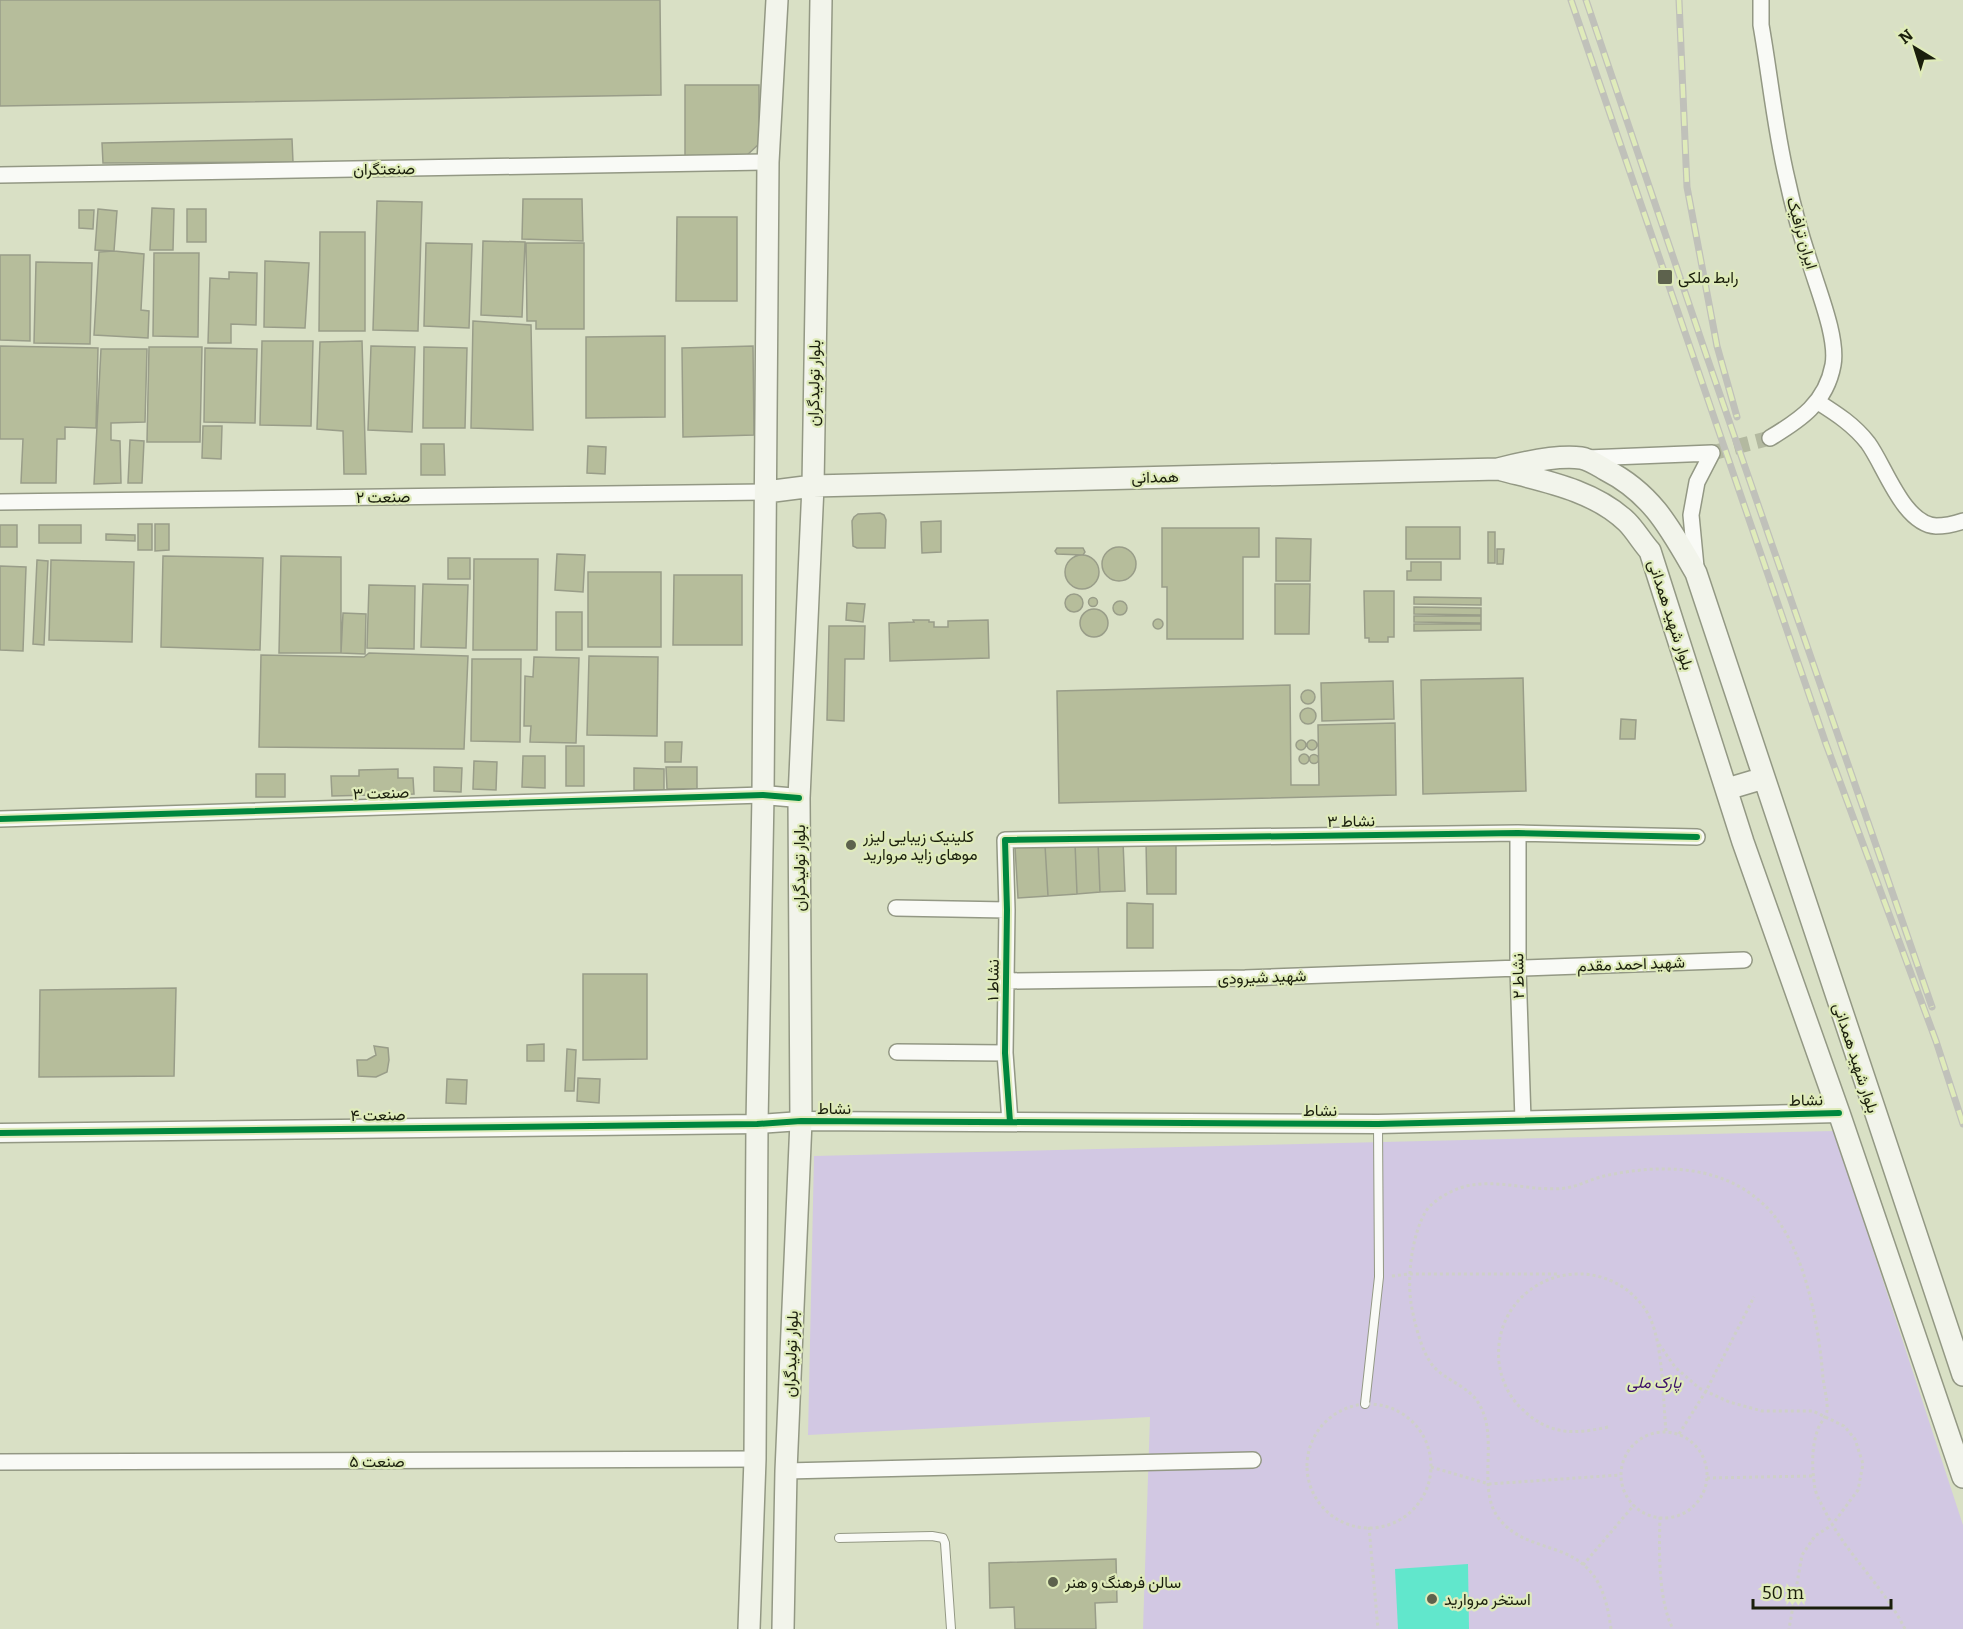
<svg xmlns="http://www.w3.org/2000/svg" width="1963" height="1629" font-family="Bitter,Vazirmatn,serif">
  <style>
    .green { fill: #d2c8e3 }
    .water { fill: #61e7cc }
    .building { fill: #b6bd9b; stroke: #999d89; stroke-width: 1.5 }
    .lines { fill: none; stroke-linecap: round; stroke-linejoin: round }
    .minor-tunnel { stroke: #b3b9a0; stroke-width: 15; stroke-dasharray: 15 8; stroke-linecap: butt }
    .service-casing { stroke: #939884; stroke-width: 10 }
    .minor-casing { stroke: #939884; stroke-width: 18 }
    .tertiary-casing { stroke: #939884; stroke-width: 21 }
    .secondary-casing { stroke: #939884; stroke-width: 24 }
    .path { stroke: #ced0c8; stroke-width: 3; stroke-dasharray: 3 3; stroke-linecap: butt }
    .service { stroke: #f9faf6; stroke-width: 8 }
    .minor { stroke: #f9faf6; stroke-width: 15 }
    .tertiary { stroke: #f9faf6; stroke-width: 18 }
    .secondary { stroke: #f2f4eb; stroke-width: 21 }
    .rail-casing { stroke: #c0c1ba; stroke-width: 7 }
    .rail { stroke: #dfebba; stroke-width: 4.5; stroke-dasharray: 14; stroke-linecap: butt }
    .cycleway-casing { stroke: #dfebba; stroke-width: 10 }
    .cycleway { stroke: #00873e; stroke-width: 6 }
    .poi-dot { fill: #5d624d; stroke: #dfebba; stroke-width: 2 }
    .labels { text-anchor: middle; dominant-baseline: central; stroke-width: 4.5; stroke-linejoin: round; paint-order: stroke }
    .street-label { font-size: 16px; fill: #1a1e0c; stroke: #dfebba }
    .poi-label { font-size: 16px; fill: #1a1e0c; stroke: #dfebba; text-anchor: start }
    .park-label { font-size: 16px; font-style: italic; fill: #3b0f68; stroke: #dfebba }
  </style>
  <rect width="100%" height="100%" fill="#d9e0c5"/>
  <path class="green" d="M1834 1131 1963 1525V1629H1143L1150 1417 808 1435 814 1156Z"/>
  <path class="water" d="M1468 1564 1469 1629H1398L1395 1569Z"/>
  <path class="building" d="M0 0H660L661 95 0 106Z
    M685 85H759V144L746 156H685Z
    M292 139 293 162 103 163 102 143Z
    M523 199H582L583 241 522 239Z
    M377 201 422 202 418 331 373 330Z
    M152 208 174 209 173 250H150Z
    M98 209 117 211 114 251 95 250Z
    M187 209H206V242H187Z
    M79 210H94L93 229 79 228Z
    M677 217H737V301H676Z
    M320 232H365V331H319Z
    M483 241 525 242 522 317 481 315Z
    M426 243 472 244 469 328 424 326Z
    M526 243H584V329H536V321H527Z
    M114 251 144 254 141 310 149 311 148 338 94 335 99 252Z
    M154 253H199L198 337 153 336Z
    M0 255H30V341L0 340Z
    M265 261 309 263 305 328 264 327Z
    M36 262 92 263 90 344 34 343Z
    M229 272 257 273 256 325 231 324V343H208L210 278 229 279Z
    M473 321 531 325 533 430 471 428Z
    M665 336V417L586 418V337Z
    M262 341H313L311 426 260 425Z
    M362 341 366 474H344L343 431 317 429 320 342Z
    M0 346 98 348 96 428 65 427V439H57L56 483H21L23 439H0Z
    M371 346 415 347 412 432 368 430Z
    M753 346 754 435 683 437 682 348Z
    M149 347H202L200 442H147Z
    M424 347 467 348 465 428H423Z
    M205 348 257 349 255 423 204 422Z
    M101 349H147L145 422 111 423V440L120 441 121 483 94 484Z
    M203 426H222L221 459 202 458Z
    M130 440 144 441 142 483H128Z
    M421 444H444L445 475H421Z
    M588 446 606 447 605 474 587 473Z
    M880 513 884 515 886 520 885 548H857L853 546 852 521 854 517 858 514Z
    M941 521V552L922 553 921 522Z
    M138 524H152V550H138Z
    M155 524H169V550L155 551Z
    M0 525H17V547H0Z
    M39 525H81V543H39Z
    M1406 527H1460V559H1406Z
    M1162 528H1259V557H1243V639H1167V587H1162Z
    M1488 532H1495V563H1488Z
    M106 534 135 535V541L106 540Z
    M1276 538 1311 539 1310 581H1276Z
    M1102 564a17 17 0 1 1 34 0a17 17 0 1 1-34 0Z
    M1057 548H1083L1085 552 1083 555 1057 554 1055 551Z
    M1497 549H1504L1503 564H1497Z
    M557 554 585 555 583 592 555 590Z
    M1065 572a17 17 0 1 1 34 0a17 17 0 1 1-34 0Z
    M163 556 263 558 260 650 161 647Z
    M281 556 341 557V653H279Z
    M448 558H470V579H448Z
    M474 559H538L537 650H473Z
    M37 560 48 561 44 645 33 644Z
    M51 560 134 562 132 642 49 640Z
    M1411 562H1441V580H1407V571H1411Z
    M0 566 26 567 23 651 0 650Z
    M588 572H661V647H588Z
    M674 575H742V645H673Z
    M423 584 468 585 466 648 421 647Z
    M1275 584H1310L1309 634H1275Z
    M369 585 415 586 414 649 367 648Z
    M1364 591H1394V637H1388V642H1369V638H1365Z
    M1065 603a9 9 0 1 1 18 0a9 9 0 1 1-18 0Z
    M1414 597 1481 598V605L1414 604Z
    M1088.5 602a4.5 4.5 0 1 1 9 0a4.5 4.5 0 1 1-9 0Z
    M1113 608a7 7 0 1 1 14 0a7 7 0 1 1-14 0Z
    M847 603 865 604 863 622 846 620Z
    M1414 607 1481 608V615L1414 614Z
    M1080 623a14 14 0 1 1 28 0a14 14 0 1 1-28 0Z
    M556 612H582V650H556Z
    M343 613 366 614 365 654 341 653Z
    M1414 616H1481V623L1414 622Z
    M1153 624a5 5 0 1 1 10 0a5 5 0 1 1-10 0Z
    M913 620H929V622H934V627H948V621L988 620 989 658 890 661 889 623 914 622Z
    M1414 624H1481V630L1414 631Z
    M829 626H865L864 659H845L844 721 827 720Z
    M369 653 468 656 464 749 259 747 261 655 364 657Z
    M589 656 658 657 657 736 587 735Z
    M534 657 579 658 576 743 530 742 531 726H524L525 676 533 677Z
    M472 659H521L520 742 471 741Z
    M1523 678 1526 791 1423 794 1421 680Z
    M1393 681 1394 719 1322 721 1321 683Z
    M1290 685 1291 785H1319L1318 725 1395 723 1396 795 1059 803 1057 691Z
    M1301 697a7 7 0 1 1 14 0a7 7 0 1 1-14 0Z
    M1300 716a8 8 0 1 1 16 0a8 8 0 1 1-16 0Z
    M1621 719 1636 720 1635 739H1620Z
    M1307 745a5 5 0 1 1 10 0a5 5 0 1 1-10 0Z
    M1296 745a5 5 0 1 1 10 0a5 5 0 1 1-10 0Z
    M665 742H682L681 762H665Z
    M566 746H584V786H566Z
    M1299 759a5 5 0 1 1 10 0a5 5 0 1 1-10 0Z
    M1309.5 759a4.5 4.5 0 1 1 9 0a4.5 4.5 0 1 1-9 0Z
    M523 756H545V788L522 787Z
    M474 761 497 762 496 790 473 789Z
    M434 767 462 768 461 792 434 791Z
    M666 767H697V789H667Z
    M634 768 664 769V790H634Z
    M398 769V778H413L414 794 332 796 331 776H359V770Z
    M256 774H285V797H256Z
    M1123 841 1125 891 1100 892 1098 842Z
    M1146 841H1176V894H1147Z
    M1098 842 1100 892 1077 894 1075 843Z
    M1075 843 1077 894 1048 896 1045 845Z
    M1045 845 1048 896 1018 898 1015 847Z
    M1127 903 1153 904V948H1127Z
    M583 974H647V1059L583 1060Z
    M176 988 174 1076 39 1077 40 990Z
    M544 1044V1061H527V1045Z
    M374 1046 388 1048 389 1060 387 1072 376 1077 358 1076 357 1060H367L376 1055Z
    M567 1049 576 1050 574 1091H565Z
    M578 1078 600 1079 599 1103 577 1101Z
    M447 1079 467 1080 466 1104 446 1103Z
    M1116 1559 1117 1602 1095 1603 1096 1629H1015L1014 1607 990 1608 989 1563Z"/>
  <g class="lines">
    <path class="minor-tunnel" d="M1712 453 1770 438"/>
    <defs>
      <path id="service" d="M1365 1404 1379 1277 1378 1124
        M839 1538 932 1536 943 1538 945 1543 951 1629"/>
      <path id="minor" d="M1761 0V25C1770 76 1775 129 1787 179 1793 207 1801 236 1810 263 1818 290 1838 338 1833 365 1826 403 1800 420 1770 438
        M0 175 768 162
        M1818 402C1837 414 1854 425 1868 443 1885 466 1903 524 1936 526 1945 526 1954 524 1963 521
        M1587 458 1712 453 1697 482 1691 515 1696 567
        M0 502 766 492
        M0 819 763 795
        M1518 833V968L1523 1120
        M896 908 1007 910
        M1007 981 1245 978 1744 960
        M897 1052 1005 1053
        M1010 1122 1005 1053 1007 910 1005 840 1518 833 1697 837
        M0 1462 755 1459
        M786 1471 1253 1460"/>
      <path id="tertiary" d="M763 795 799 798
        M0 1133 757 1124 801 1121 1378 1124 1839 1113"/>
      <path id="secondary" d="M1502 470C1544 481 1594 490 1627 522 1635 530 1642 542 1650 551L1743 842 1839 1113 1963 1477
        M766 492 813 486 1498 469C1521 463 1558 455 1581 458 1589 459 1599 466 1606 470 1653 494 1671 530 1696 573L1963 1375
        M1727 789 1764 778
        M749 1629 755 1459 757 1124 763 795 768 162 777 0
        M783 1629 786 1471 801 1121 799 798 813 486 821 0"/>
    </defs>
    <use href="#service" class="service-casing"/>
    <use href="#minor" class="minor-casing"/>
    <use href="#tertiary" class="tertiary-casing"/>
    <use href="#secondary" class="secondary-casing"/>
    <path class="path" d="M1392 1276 1409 1274H1559
      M1659 1344 1675 1367 1699 1388 1729 1402 1762 1411H1813L1844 1426 1855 1439 1863 1464 1858 1490 1832 1525 1815 1536 1802 1555 1789 1629
      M1307 1466a62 62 0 1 1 124 0a62 62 0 1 1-124 0Z
      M1608 1427C1572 1435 1548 1435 1520 1407 1508 1395 1501 1379 1499 1362 1492 1291 1571 1249 1627 1290 1636 1297 1646 1308 1650 1318 1663 1345 1663 1401 1666 1431
      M1621 1475a43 43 0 1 1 86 0a43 43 0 1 1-86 0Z
      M1679 1434 1706 1391 1754 1297
      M1431 1467 1489 1484 1620 1475
      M1707 1478 1813 1476
      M1660 1517C1659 1550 1658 1600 1673 1629
      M1369 1527 1378 1629
      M1583 1565 1634 1505
      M1611 1629C1606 1592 1597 1565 1559 1551 1537 1543 1516 1539 1500 1520 1475 1490 1500 1438 1479 1404 1470 1387 1445 1380 1433 1366 1421 1351 1414 1321 1411 1303 1407 1276 1412 1234 1426 1211 1435 1198 1457 1187 1472 1185 1503 1180 1535 1192 1566 1188 1579 1186 1591 1179 1604 1176 1663 1163 1729 1164 1772 1213 1806 1253 1819 1327 1823 1378 1824 1387 1828 1401 1827 1411 1826 1417 1820 1423 1818 1429 1811 1448 1812 1469 1815 1489 1817 1497 1822 1505 1826 1513 1847 1555 1884 1587 1905 1629"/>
    <use href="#service" class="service"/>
    <use href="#minor" class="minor"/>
    <use href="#tertiary" class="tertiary"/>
    <use href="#secondary" class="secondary"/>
    <defs>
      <path id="rail" d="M1571 0 1826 744 1936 1041 1963 1124
        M1586 0 1708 360 1932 1007
        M1679 0 1687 187 1717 346 1737 417"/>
    </defs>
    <use href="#rail" class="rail-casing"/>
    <use href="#rail" class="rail"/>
    <defs>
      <path id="cycleway" d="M0 819 763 795 799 798
        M1010 1122 1005 1053 1007 910 1005 840 1518 833 1697 837
        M0 1133 757 1124 801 1121 1378 1124 1839 1113"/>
    </defs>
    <use href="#cycleway" class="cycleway-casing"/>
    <use href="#cycleway" class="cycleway"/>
  </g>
  <g class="poi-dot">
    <rect x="1657" y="269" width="16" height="16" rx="3"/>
    <circle cx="851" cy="845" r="6"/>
    <circle cx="1053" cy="1582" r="6"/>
    <circle cx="1432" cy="1599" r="6"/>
  </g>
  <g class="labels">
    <g class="street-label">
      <text transform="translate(384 169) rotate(-1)">صنعتگران</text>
      <text transform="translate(1802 233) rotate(74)">ایران ترافیک</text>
      <text transform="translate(814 383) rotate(-89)">بلوار تولیدگران</text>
      <text transform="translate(1155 477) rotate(-1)">همدانی</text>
      <text transform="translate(383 497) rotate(-1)">صنعت ۲</text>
      <text transform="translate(1671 615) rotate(72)">بلوار شهید همدانی</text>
      <text transform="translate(381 793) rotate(-2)">صنعت ۳</text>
      <text transform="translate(1351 821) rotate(-1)">نشاط ۳</text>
      <text transform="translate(799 868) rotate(-90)">بلوار تولیدگران</text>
      <text transform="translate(1631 964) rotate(-2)">شهید احمد مقدم</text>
      <text transform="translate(1518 976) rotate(-91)">نشاط ۲</text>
      <text transform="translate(1262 977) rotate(-2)">شهید شیرودی</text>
      <text transform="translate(993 980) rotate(-89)">نشاط ۱</text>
      <text transform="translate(1856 1058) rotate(72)">بلوار شهید همدانی</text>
      <text transform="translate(1806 1100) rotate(-1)">نشاط</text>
      <text x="834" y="1108">نشاط</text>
      <text x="1320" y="1110">نشاط</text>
      <text transform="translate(378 1115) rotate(-1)">صنعت ۴</text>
      <text transform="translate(791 1354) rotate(-88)">بلوار تولیدگران</text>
      <text x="377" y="1461">صنعت ۵</text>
    </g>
    <g class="poi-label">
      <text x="1678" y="277">رابط ملکی</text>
      <text x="863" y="836">کلینیک زیبایی لیزر<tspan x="863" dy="18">موهای زاید مروارید</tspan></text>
      <text x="1065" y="1582">سالن فرهنگ و هنر</text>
      <text x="1444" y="1599">استخر مروارید</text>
    </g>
    <g class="park-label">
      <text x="1654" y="1382">پارک ملی</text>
    </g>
  </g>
  <g transform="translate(1915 48) rotate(322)" stroke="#dfebba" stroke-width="4.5" paint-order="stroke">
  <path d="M0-4.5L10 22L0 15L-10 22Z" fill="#1a1e0c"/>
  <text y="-9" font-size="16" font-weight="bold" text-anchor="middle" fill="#1a1e0c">N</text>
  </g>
  <path d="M1753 1599v9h138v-9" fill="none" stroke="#1a1e0c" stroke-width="3"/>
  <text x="1762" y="1599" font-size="18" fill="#1a1e0c" stroke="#dfebba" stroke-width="4.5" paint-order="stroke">50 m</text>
</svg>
